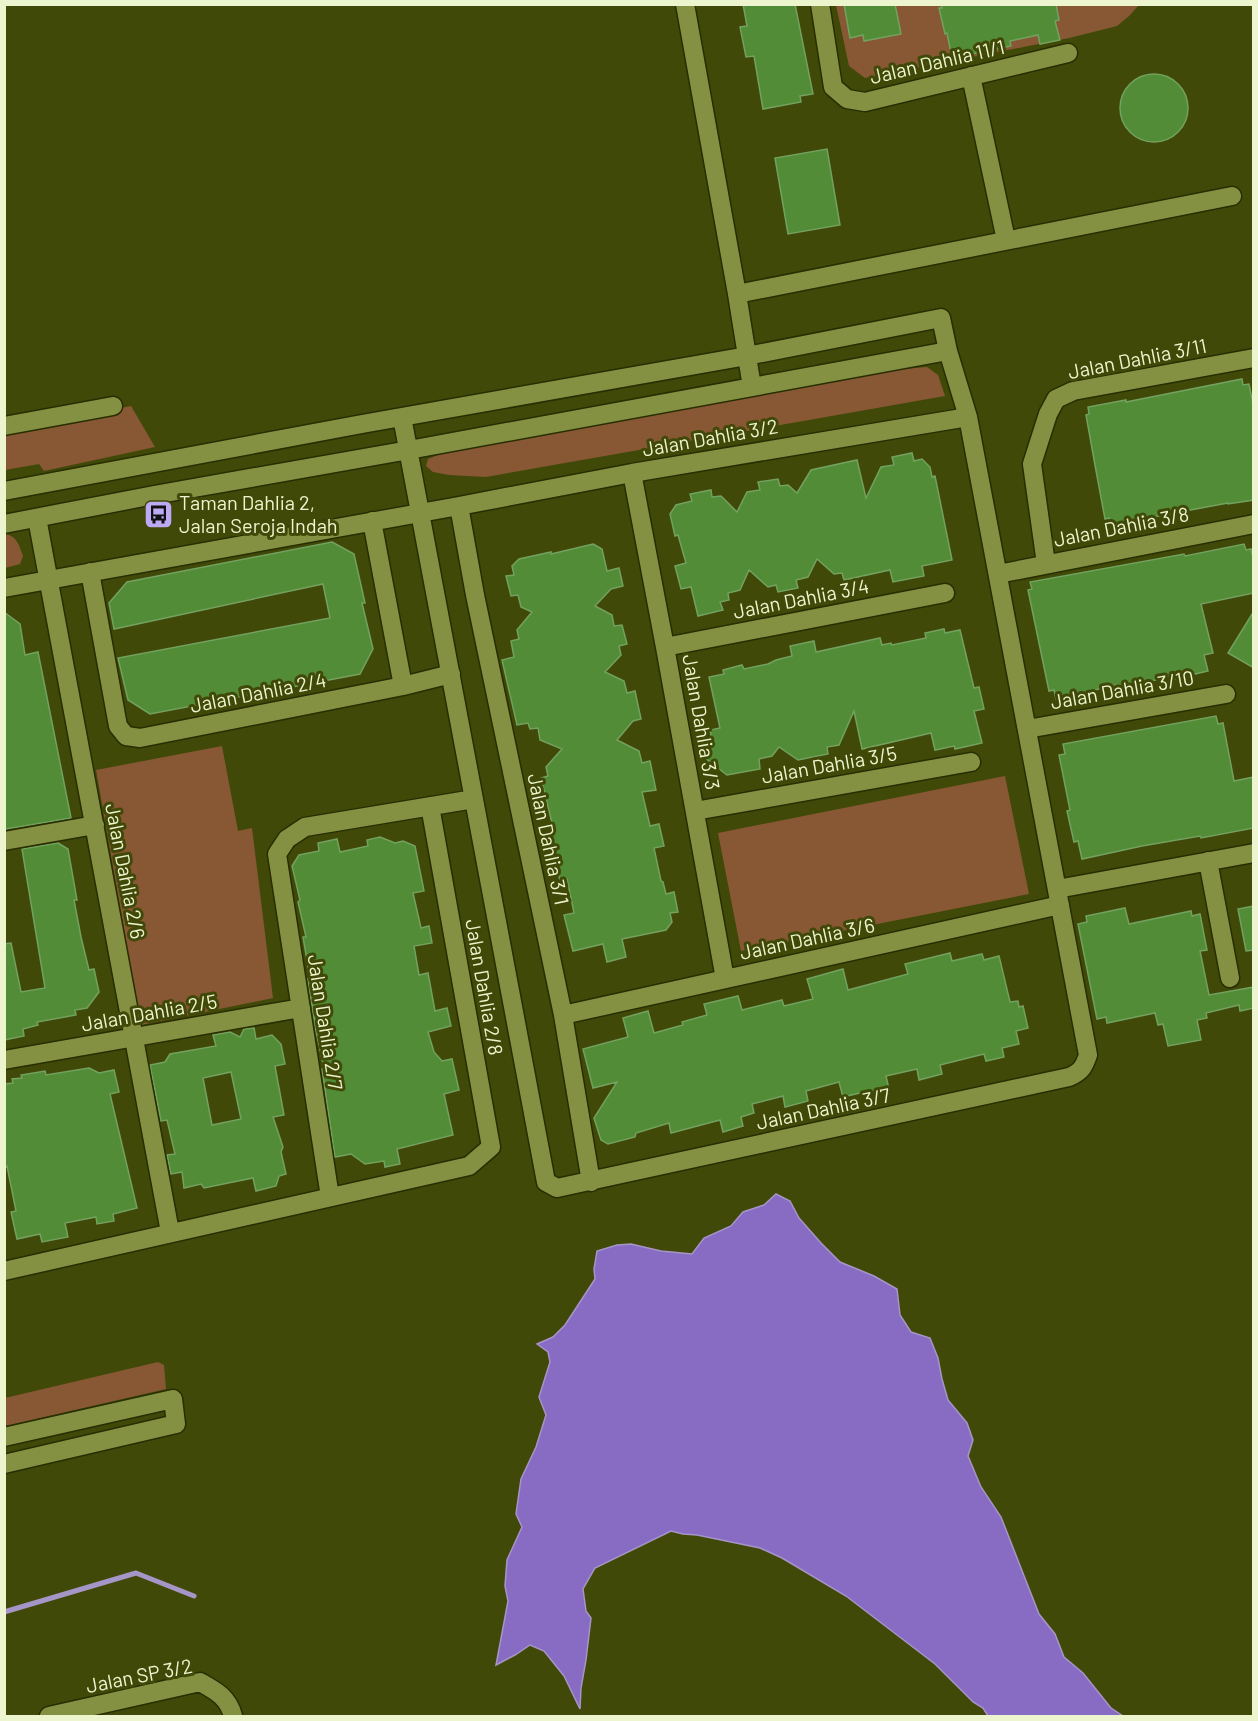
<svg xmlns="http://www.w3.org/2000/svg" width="1258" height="1721" font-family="Barlow,sans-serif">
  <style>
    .green { fill: #885834 }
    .water { fill: #886cc4; stroke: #a695c7; stroke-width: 1.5 }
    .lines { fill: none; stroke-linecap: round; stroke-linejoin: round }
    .stream { stroke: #a695c7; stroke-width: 5 }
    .building { fill: #528c36; stroke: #73a15f; stroke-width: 1.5; fill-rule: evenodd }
    .minor-casing { stroke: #282e02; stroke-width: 21 }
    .minor { stroke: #859142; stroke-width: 18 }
    .labels { text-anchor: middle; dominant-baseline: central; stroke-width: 6; stroke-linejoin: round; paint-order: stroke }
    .street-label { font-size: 20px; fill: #edf5ce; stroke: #414908 }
    .poi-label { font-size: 20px; fill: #edf5ce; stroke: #414908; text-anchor: start }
  </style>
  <rect width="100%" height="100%" fill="#414908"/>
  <path class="green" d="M836 5H1139L1129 16 1117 26 1069 38 865 78 849 66Z
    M927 367 938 375 945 396 486 477 449 475 433 472 426 466 428 459 443 453 893 370Z
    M131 406 155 447 44 471 39 464 5 470V431Z
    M5 534C17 536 19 545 23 556L20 564 5 568Z
    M222 746 238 831 252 828 273 998 141 1025 96 770Z
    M1005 776 1029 894 741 951 718 833Z
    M158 1362 164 1365 166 1389 5 1426V1398Z"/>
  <path class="water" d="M776 1194 790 1201 799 1218 821 1243 840 1262 874 1276 897 1289 900 1315 911 1332 930 1338 938 1358 942 1379 948 1400 967 1423 973 1440 968 1456 981 1487 1001 1517 1039 1614 1055 1634 1064 1657 1083 1673 1111 1708 1123 1716H988L983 1708 973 1702 935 1664 846 1596 782 1558 760 1548 697 1535 683 1534 671 1531 595 1568 583 1589 586 1611 591 1618 586 1660 581 1688 580 1709 564 1676 544 1651 530 1645 515 1655 496 1665 508 1601 505 1586 507 1560 522 1527 516 1514 521 1479 536 1447 546 1415 539 1397 550 1362 548 1352 537 1344 553 1337 565 1325 595 1279 594 1269 597 1251 617 1245 631 1244 661 1251 692 1254 704 1238 731 1226 743 1212 764 1205Z"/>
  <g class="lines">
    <path class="stream" d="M4 1612 136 1573 194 1596"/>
  </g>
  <path class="building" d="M743 4H795L813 94 800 96 801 102 763 109 754 56 746 57 740 27 747 26Z
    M844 4H895L901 34 864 41 863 35 850 38Z
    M941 4H1056L1059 20 1055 21 1060 40 1040 44 1038 35 1010 41 1011 46 952 58 947 33 945 34 939 8H942Z
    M1120 108a34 34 0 1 1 68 0a34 34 0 1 1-68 0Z
    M827 149 840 225 788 234 775 158Z
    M1242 379 1243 385 1249 384 1254 409V500L1228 504V503L1110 525 1109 518 1105 519 1097 476 1086 415 1089 414 1088 407 1126 400V402Z
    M912 453 914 461 922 459 930 467 932 477 935 476 952 560 922 566 924 576 893 582 890 570 844 580 842 573 834 574 817 559 808 577 796 580 798 588 778 592 776 585 768 587 749 570 740 590 728 593 729 600 720 602 723 610 698 616 691 587 681 589 675 566 686 563 678 535 675 536 670 514 676 505 692 501 690 494 711 490 712 497 721 496 737 512 747 492 760 490 758 482 778 479 780 486 788 485 797 493 811 470 857 460 866 498 881 467 894 465 892 457Z
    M332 542 354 554 365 603H362L373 649 360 674 150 714 128 700 118 658 330 618 323 584 114 629 109 603 127 582Z
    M593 544 602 549 607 571 619 568 623 586 611 589 595 606 612 615 614 626 622 625 627 644 619 646 621 655 605 672 624 681 627 693 635 691 641 719 633 721 617 740 639 751 642 763 650 761 656 790 642 792 650 826 659 824 664 846 654 848 661 881 663 882 666 894 674 892 678 912 670 913 672 922 666 930 622 939 626 957 607 962 603 944 573 951 564 915 574 913 567 879 560 881 548 824 552 823 541 778 548 776 546 767 562 749 540 740 538 728 530 729 528 723 517 725 502 660 514 657 511 641 519 639 517 630 532 612 521 607 518 595 511 596 506 576 514 575 512 566 519 559 551 552V554Z
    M1244 544 1246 550 1251 549 1254 562V593L1201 604 1213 653 1204 655 1208 671 1174 679 1173 676 1116 689V685L1056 699 1054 690 1049 691 1028 590 1032 589 1030 582 1184 554 1185 556Z
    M1254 611V668L1228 653Z
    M4 612 20 624 25 655 38 652 71 818 6 829 4 820Z
    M944 629 945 633 960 630 974 688 979 687 984 709 974 711 982 743 955 749 954 746 935 750 931 733 862 749 854 711 839 745 827 747 828 754 798 760 779 747 772 756 759 759 760 769 727 775 705 758 702 743 712 741 710 730 720 728 709 677 724 674 723 670 742 665 744 669 768 664 776 660 792 656 790 646 814 641 816 652 880 638 882 645 891 643 892 645 926 638 925 633Z
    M1216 716 1218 724 1223 723 1234 781 1254 777V828L1201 838 1200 836 1142 846 1082 859 1078 841 1074 842 1067 811 1070 810 1059 755 1065 754 1063 744Z
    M380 837 395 843 403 841 415 846 424 891 413 893 421 928 429 926 432 943 414 946 419 975 428 973 435 1011 447 1008 451 1026 428 1032 434 1052 442 1061 452 1059 459 1090 444 1094 453 1135 397 1149 400 1164 385 1167 384 1161 365 1164 351 1154 335 1157 322 1069 324 1068 316 1031 308 979 310 978 303 937H306L298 902 300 900 292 866 299 855 319 851 318 843 337 839 340 852 368 846 367 840Z
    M58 843 68 849 77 900H74L81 937 89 970 94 969 99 992 87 1008 75 1010 76 1015 37 1022 38 1025 23 1029 24 1036 4 1040V944L11 943 21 992 45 988 22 849Z
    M1254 906V950L1246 951 1238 909Z
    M1125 908 1129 924 1191 911 1192 916 1200 914 1207 950 1200 951 1209 995 1254 987V1008L1240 1011 1239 1005 1206 1013 1207 1018 1197 1020 1201 1040 1168 1046 1163 1024 1158 1025 1155 1013 1107 1023 1106 1017 1097 1019 1078 924 1087 922 1086 916Z
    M950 953 952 961 982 954 984 960 999 956 1010 1002 1018 1001 1019 1007 1023 1006 1028 1028 1016 1031 1019 1044 1002 1048 1004 1057 986 1061 984 1054 940 1065 942 1074 919 1080 917 1069 886 1076 889 1089 868 1094V1091L843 1097 839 1082 806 1091 808 1101 785 1107 783 1096 752 1104 754 1113 741 1117 743 1126 723 1132 720 1120 671 1133 669 1123 636 1133 635 1137 608 1144 601 1140 594 1118 617 1082 593 1088 583 1049 628 1037 623 1018 648 1011 654 1033 683 1025 682 1022 707 1015 704 1004 738 996 742 1010 782 1000 784 1006 813 999 807 979 843 969 848 990 908 974 905 964Z
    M254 1028 256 1039 272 1035 281 1044 285 1064 275 1066 284 1115 273 1117 283 1147 281 1152 286 1174 279 1176 276 1186 256 1191 253 1178 204 1188 201 1184 184 1188 182 1172 171 1174 167 1155 175 1154 167 1120 161 1121 150 1065 165 1062 170 1054 216 1046 213 1035 230 1032 240 1037 244 1029ZM231 1072 241 1119 212 1125 203 1078Z
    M89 1068 99 1073 114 1070 119 1092 110 1094 137 1208 113 1214 114 1221 97 1224 96 1217 65 1223 68 1237 42 1242 40 1234 17 1239 11 1212 16 1211 7 1166 4 1167V1084L13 1083 12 1079 22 1078 21 1075 45 1071 46 1075Z"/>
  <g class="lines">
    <defs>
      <path id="minor" d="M685 4 737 294 752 387
        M820 4 833 87 847 99 865 102 1068 53
        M971 76 1006 240
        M737 294 1232 196
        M402 417 546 1182 557 1188 1069 1077C1081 1072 1084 1067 1088 1055L968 417 948 351
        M4 426 113 406
        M632 473 665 647 725 979
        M4 491 362 424 747 356 941 318 948 351 409 450 154 495 4 524
        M459 506 475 595 563 1015 591 1182
        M37 518 170 1232
        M372 521 403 686
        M1046 564 1032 464 1048 414 1056 399 1073 391 1254 358
        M90 572 118 726 126 736 140 738 403 686 451 674
        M998 574 1254 524
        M4 588 459 506 632 473 968 417
        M665 647 945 593
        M1027 729 1226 694
        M695 811 971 762
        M4 841 95 825
        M1208 861 1230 978
        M1057 889 1254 853
        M563 1015 1060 905
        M4 1060 301 1008
        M330 1197 277 854 287 839 305 827 474 799
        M4 1271 469 1166 491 1147 430 806
        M4 1437 173 1399 176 1424 4 1464
        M49 1716 200 1682C216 1691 228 1697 233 1716"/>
    </defs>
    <use href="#minor" class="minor-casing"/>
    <use href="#minor" class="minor"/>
  </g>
  <defs>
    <symbol id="bus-square" viewBox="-11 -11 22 22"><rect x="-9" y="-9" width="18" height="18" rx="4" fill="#bea9f4" stroke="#414908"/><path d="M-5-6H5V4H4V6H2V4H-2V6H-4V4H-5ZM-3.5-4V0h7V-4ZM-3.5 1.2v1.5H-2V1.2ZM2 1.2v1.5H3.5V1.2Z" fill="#111"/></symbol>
  </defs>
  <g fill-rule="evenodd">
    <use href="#bus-square" x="142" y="498" width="33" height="33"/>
  </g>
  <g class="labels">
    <g class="street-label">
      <text transform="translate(937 61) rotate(-13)">Jalan Dahlia 11/1</text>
      <text transform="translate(1137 358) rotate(-11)">Jalan Dahlia 3/11</text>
      <text transform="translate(710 437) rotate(-10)">Jalan Dahlia 3/2</text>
      <text transform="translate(1121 526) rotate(-11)">Jalan Dahlia 3/8</text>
      <text transform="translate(801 598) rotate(-11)">Jalan Dahlia 3/4</text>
      <text transform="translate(1122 689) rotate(-10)">Jalan Dahlia 3/10</text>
      <text transform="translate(258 692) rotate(-11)">Jalan Dahlia 2/4</text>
      <text transform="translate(702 722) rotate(80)">Jalan Dahlia 3/3</text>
      <text transform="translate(829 764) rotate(-10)">Jalan Dahlia 3/5</text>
      <text transform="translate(549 839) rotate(78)">Jalan Dahlia 3/1</text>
      <text transform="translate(126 871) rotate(79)">Jalan Dahlia 2/6</text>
      <text transform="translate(807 938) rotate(-12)">Jalan Dahlia 3/6</text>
      <text transform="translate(485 987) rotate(80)">Jalan Dahlia 2/8</text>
      <text transform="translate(149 1012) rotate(-10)">Jalan Dahlia 2/5</text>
      <text transform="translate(326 1022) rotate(81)">Jalan Dahlia 2/7</text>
      <text transform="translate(823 1108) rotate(-12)">Jalan Dahlia 3/7</text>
      <text transform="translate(139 1675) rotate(-11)">Jalan SP 3/2</text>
    </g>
    <g class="poi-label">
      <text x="179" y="502">Taman Dahlia 2,<tspan x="179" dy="23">Jalan Seroja Indah</tspan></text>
    </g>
  </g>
  <rect width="1258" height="1721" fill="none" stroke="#edf5ce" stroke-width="12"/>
</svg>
